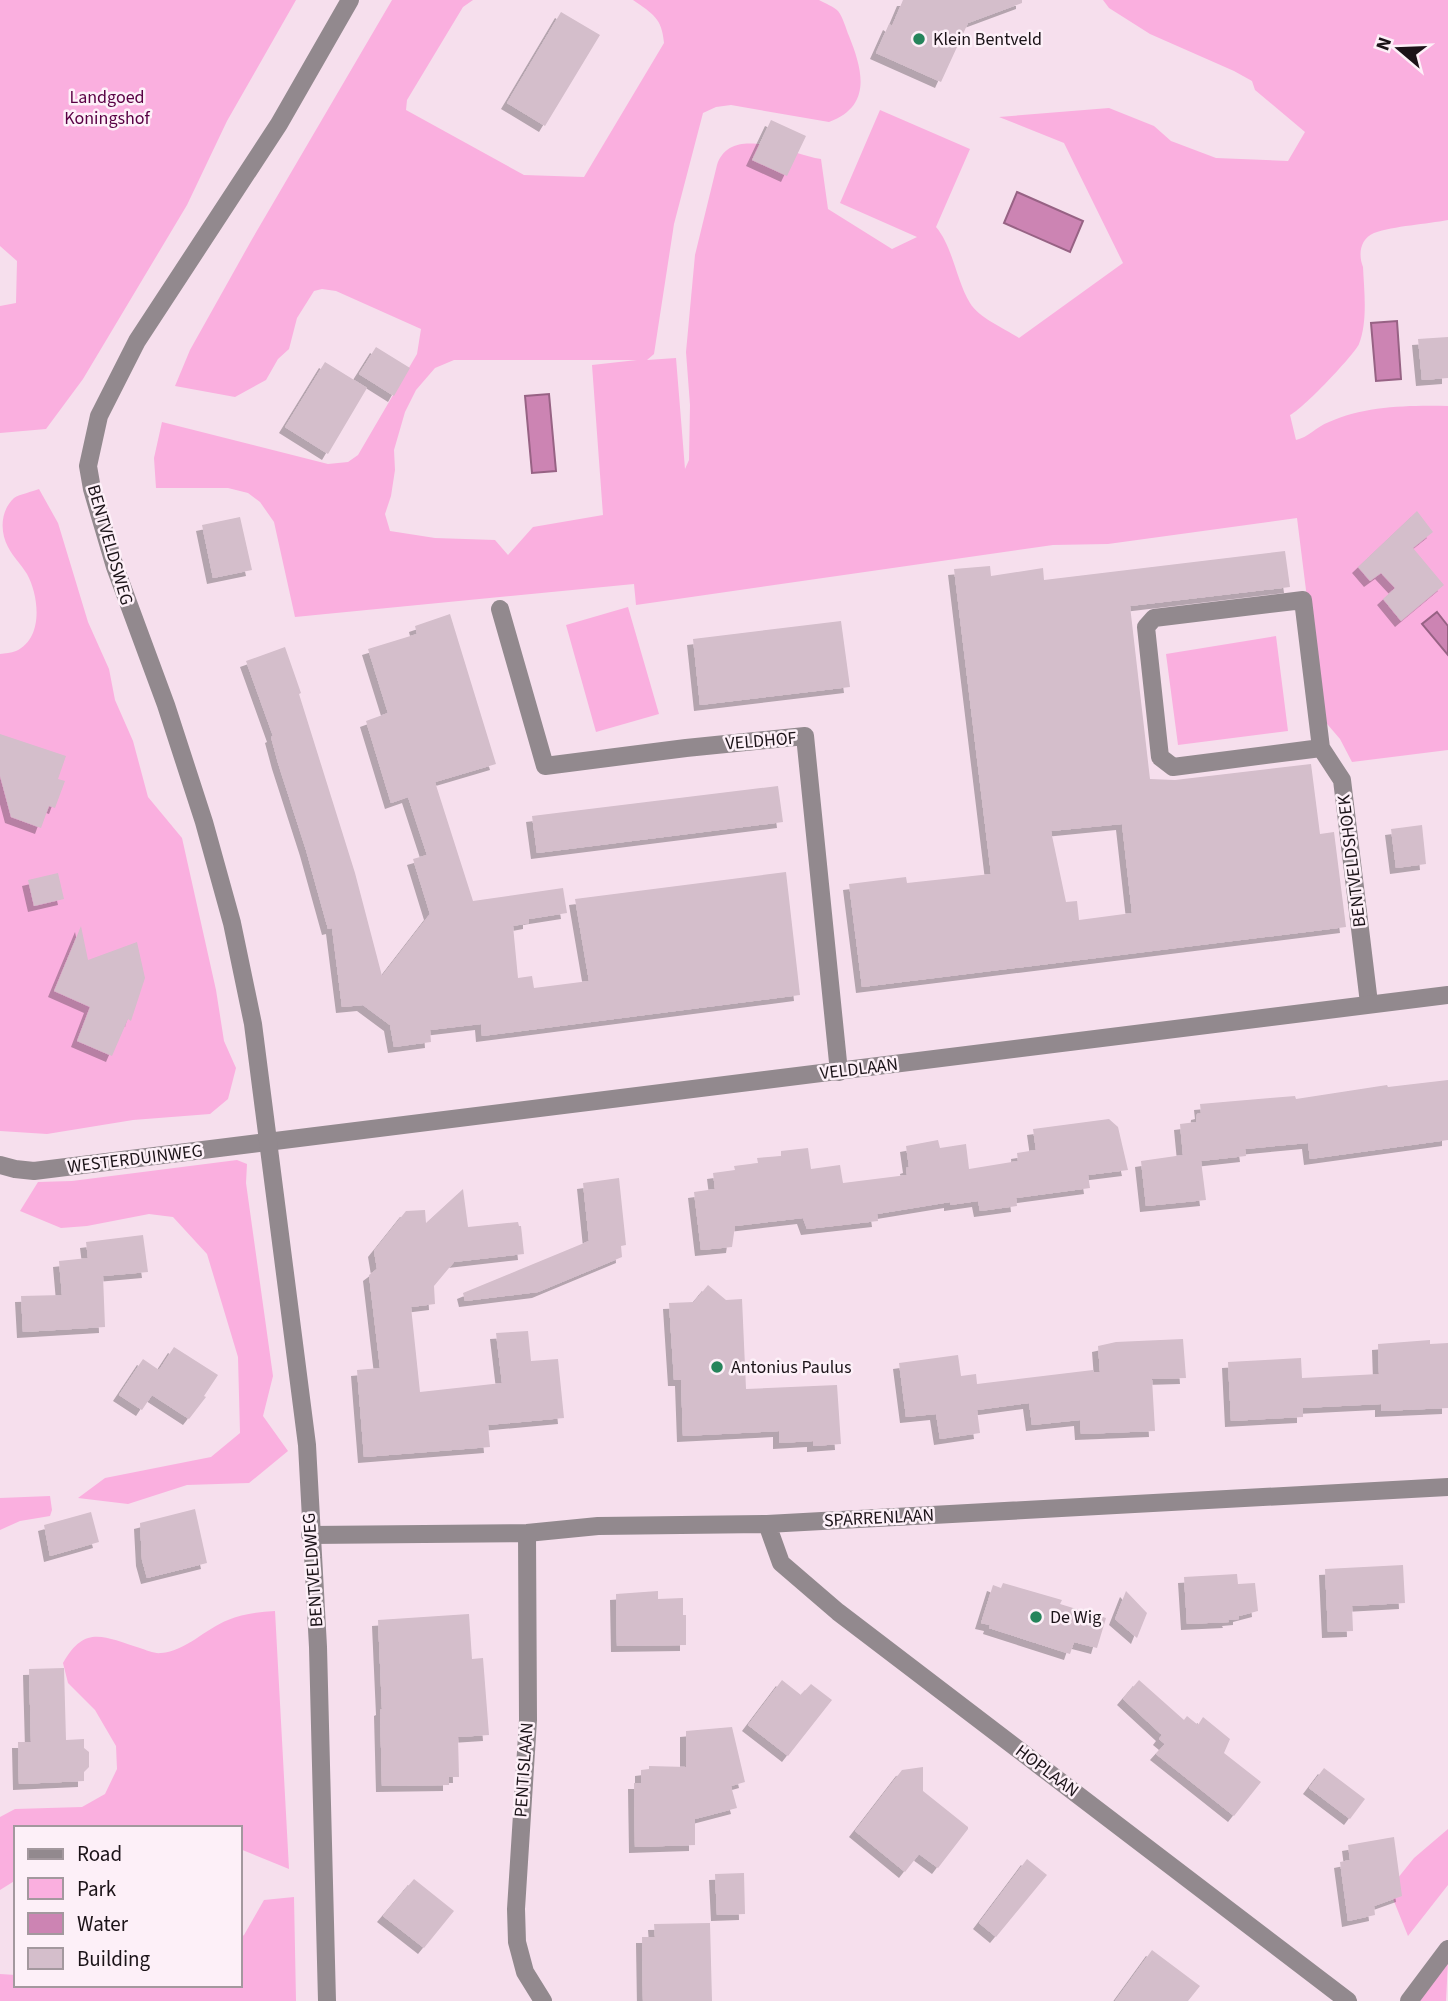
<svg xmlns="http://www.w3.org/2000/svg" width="1448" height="2001" font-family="'Source Sans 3',sans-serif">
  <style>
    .green { fill: #faafdf; fill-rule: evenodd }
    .water { fill: #cc84b3; stroke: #976284; stroke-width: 2 }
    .building { fill: #d4becb; fill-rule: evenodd; filter: url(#shadow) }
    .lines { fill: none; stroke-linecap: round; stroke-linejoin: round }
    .pedestrian { stroke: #92898e; stroke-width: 18 }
    .minor { stroke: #92898e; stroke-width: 18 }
    .tertiary { stroke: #92898e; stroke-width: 18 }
    .poi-dot { fill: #25845b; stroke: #fdf0f8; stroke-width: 2.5 }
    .labels { text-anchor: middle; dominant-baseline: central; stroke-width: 5; stroke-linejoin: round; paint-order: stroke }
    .poi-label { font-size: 18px; fill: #1b1318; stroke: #fdf0f8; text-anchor: start }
    .park-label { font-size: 18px; fill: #590044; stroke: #fdf0f8 }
    .street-label { font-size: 18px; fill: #1b1318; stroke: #fdf0f8 }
  </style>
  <defs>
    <filter id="shadow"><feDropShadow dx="-6" dy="6" stdDeviation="0" flood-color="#0004"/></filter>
  </defs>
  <rect width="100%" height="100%" fill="#f6dfed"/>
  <path class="green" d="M0 0H296L227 121 187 205 83 379 46 429 0 433V306L16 303 17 261 0 246Z
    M392 0H473L463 7 407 100 406 110 524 175 584 177 664 43C662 18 653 14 633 0H819C825 3 834 7 838 11 843 17 846 29 849 36 863 71 872 106 829 122L731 105 716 107 703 113 674 224 654 354 647 360 676 358 685 469 689 460 690 405 686 352 695 255 717 165C731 123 792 155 821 159L828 209 892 249 917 237 840 203 880 110 970 149 936 227C953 247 956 280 970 303 979 318 1004 328 1019 338L1123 263 1064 143 999 117 1109 108 1154 126 1171 141 1216 158 1288 161 1305 132 1255 90 1252 81 1234 71 1150 34 1109 8 1103 0H1448V220C1427 224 1394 226 1374 233 1360 239 1358 254 1363 267 1364 290 1368 321 1359 344 1354 355 1302 410 1290 415L1296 440C1309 437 1316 427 1329 422 1364 406 1410 405 1448 406V750L1352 762 1340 739 1322 718 1297 518 1108 544 1053 545 636 605 634 584 295 617 274 522 260 502 248 493 228 488H156L154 458 162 422 328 464 348 462 358 455 417 354 421 329 336 291 322 289 314 291 297 318 289 349 278 359 266 380 235 397 175 386 190 350 251 241ZM454 360H637L592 365 603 515 533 527 508 555 495 540 435 538 390 531 385 514 391 496 395 470 394 450 405 412 416 390 435 368Z
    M39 489 58 523 88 622 109 669 115 700 133 741 148 797 182 838 216 990 224 1041 236 1068 228 1099 210 1114 133 1120 47 1134 0 1131V654C5 653 11 653 16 651 44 638 39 596 27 574 21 564 13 557 8 547 0 532 0 511 14 498 20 494 32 492 39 489Z
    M628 607 659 714 596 732 566 625Z
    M1276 636 1288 731 1178 745 1166 654Z
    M237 1160 247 1164 246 1183 273 1376 263 1416 288 1451 249 1483 187 1485 128 1504 78 1498 105 1478 211 1457 240 1433 238 1357 207 1254 173 1217 149 1214 87 1226 61 1228 20 1211 38 1182 72 1181Z
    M50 1496 52 1510 50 1516 20 1521 0 1530V1498Z
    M275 1611 289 1869 240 1849V1828H16V1880L0 1890V1817L15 1809 82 1807 105 1794 117 1769 116 1746 95 1710 68 1683 63 1663C85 1624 104 1637 140 1648 146 1650 155 1654 161 1653 186 1651 205 1629 228 1620 242 1614 259 1612 275 1611Z
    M1448 1829V1885L1408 1936 1389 1889 1414 1858Z
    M294 1897 296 2001H0V1974L16 1975V1985H240V1938L244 1935 264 1900Z
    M1448 1961 1446 2001H1418Z"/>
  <path class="water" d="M1017 192 1083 221 1070 252 1004 223Z
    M1397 321 1401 379 1376 381 1371 323Z
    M549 394 556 471 532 473 525 396Z
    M1437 612 1448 626V655L1422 624Z"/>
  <path class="building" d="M903 0H1022V3L968 23 941 82 876 53 889 24 892 26Z
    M561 12 600 35 545 126 507 103Z
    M771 120 806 136 787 176 752 160Z
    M1448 337V378L1422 380 1418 339Z
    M376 347 410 368 394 396 359 374Z
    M325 362 367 388 328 454 285 427Z
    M1417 511 1433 532 1413 548 1444 585 1401 621 1383 599 1395 588 1381 573 1370 581 1358 567Z
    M240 517 252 570 213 578 202 525Z
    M1285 551 1290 587 1130 606 1150 779 1175 780 1311 764 1320 834 1334 832 1346 927 862 987 849 884 906 877 907 883 991 874 954 569 990 566 991 576 1043 568 1044 580ZM1122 824 1132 913 1079 920 1077 901 1066 902 1051 831Z
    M450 614 496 764 435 782 473 901 563 888 567 913 529 919V923L513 926 518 978 532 976 534 988 589 981 575 899 786 872 800 995 482 1036 481 1024 430 1030 431 1042 394 1047 390 1025 363 1005 342 1007 332 928 328 929 306 850 278 763 271 737 273 736 246 661 285 647 301 693 299 694 355 873 382 976 430 914 413 859 427 855 408 797 391 803 366 721 388 713 368 649 417 634 415 626Z
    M841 621 850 687 700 705 693 639Z
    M0 734 66 756 58 779 65 781 55 808 49 806 41 828 11 817 0 776Z
    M778 786 783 822 537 853 532 816Z
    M1422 825 1426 864 1396 868 1391 829Z
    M58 873 64 899 34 906 28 880Z
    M81 926 88 960 137 942 145 978 131 1021 128 1019 112 1056 77 1041 90 1007 54 991Z
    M1448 1080V1140L1310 1159 1308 1143 1245 1149 1246 1156 1201 1161 1206 1200 1146 1206 1141 1161 1183 1155 1180 1124 1196 1122 1197 1114 1201 1113 1200 1104 1295 1096 1296 1099 1387 1085 1388 1087Z
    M1109 1119 1118 1127 1128 1170 1088 1175 1090 1188 1016 1198 1017 1206 980 1211 978 1201 950 1205V1202L877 1214 878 1221 807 1229 803 1218 735 1226 732 1247 701 1250 694 1192 715 1189 713 1173 735 1170 734 1166 758 1163 757 1158 781 1156V1151L808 1148 811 1169 840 1165 843 1183 907 1175 906 1168 909 1167 906 1146 938 1140 940 1148 966 1144 969 1169 1018 1161 1017 1153 1036 1150 1033 1129Z
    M619 1178 626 1245 621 1246 622 1257 538 1292 465 1301 463 1293 589 1241 583 1183Z
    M463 1189 468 1227 518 1222 519 1226H521L524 1254 454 1262 434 1286 435 1304 411 1307 420 1392 502 1383 496 1333 528 1331 531 1361 558 1359 564 1418 488 1425 490 1447 364 1457 357 1370 380 1368 369 1275 377 1269 374 1251 406 1211 425 1210 426 1223Z
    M143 1235 148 1272 103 1276 105 1327 23 1332 21 1296 62 1295 59 1261 88 1258 86 1242Z
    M708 1285 726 1300 742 1299 746 1389 837 1385 841 1444 813 1446V1441L779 1443V1431L683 1436 681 1380H674L669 1303 694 1302Z
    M1183 1339 1186 1378 1152 1379 1155 1431 1081 1434 1080 1420 1032 1425 1029 1403 977 1410 980 1433 940 1439 936 1414 906 1417 899 1363 958 1355 961 1376 976 1374 977 1384 1093 1370V1372H1100L1098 1346 1116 1342Z
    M1430 1340V1344L1448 1343V1408L1381 1411V1404L1303 1408V1417L1231 1421 1228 1362 1301 1358 1302 1378 1379 1374 1378 1344Z
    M174 1347 218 1375 204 1396 206 1397 189 1419 152 1395 142 1410 119 1395 143 1359 159 1370Z
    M195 1509 207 1563 147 1578 142 1560 140 1523Z
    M91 1512 99 1542 50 1556 44 1525Z
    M1403 1565 1405 1603 1352 1606 1353 1631 1328 1632 1325 1569Z
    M1237 1574 1238 1584 1255 1583 1258 1611 1239 1616V1619L1228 1620 1229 1622 1187 1624 1184 1577Z
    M1003 1583 1062 1600 1060 1604 1106 1618 1097 1648 1074 1642 1070 1654 989 1628 990 1625 981 1623 993 1585 1001 1588Z
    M658 1591V1599L683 1598V1615H686V1645L617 1646 616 1594Z
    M1126 1591 1147 1613 1137 1638 1115 1619Z
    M469 1614 472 1659 483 1658 489 1735 458 1737 459 1777H449V1785L382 1786 380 1710 382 1709 378 1620Z
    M64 1668 66 1740 84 1739V1748L89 1752V1767L84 1772V1781L19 1784 18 1742H31L29 1669Z
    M782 1680 801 1695 811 1684 832 1700 788 1756 748 1725Z
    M1139 1680 1184 1720 1187 1716 1198 1725 1203 1717 1230 1739 1224 1753 1261 1782 1234 1816 1156 1754 1165 1744 1159 1739 1162 1735 1123 1699Z
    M732 1727 745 1782 731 1786 737 1808 695 1819V1845L635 1847 634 1783H641V1770L649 1769V1766L686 1767V1731Z
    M923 1767V1791L968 1827V1829L938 1868 919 1854 905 1872 855 1831 902 1770Z
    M1324 1768 1365 1799 1350 1819 1309 1788Z
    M1394 1837 1402 1896 1374 1906 1375 1915 1348 1921 1340 1862 1350 1860 1348 1845Z
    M1027 1859 1047 1875 996 1937 979 1923Z
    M744 1873 745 1914 717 1915 715 1874Z
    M414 1879 454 1911 424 1948 383 1916Z
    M710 1923 712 2001H643L642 1937H655L654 1924Z
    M1152 1950 1200 1986 1188 2001H1115Z"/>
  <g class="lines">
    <path class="pedestrian" d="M1321 748 1173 767 1160 757 1146 627 1154 618 1303 600 1321 748 1342 780 1369 1003"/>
    <path class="minor" d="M500 609 545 766 686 748 805 736 839 1072
      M0 1165 15 1169 34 1171 1448 995
      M767 1524 781 1563 838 1612 1348 2001
      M527 1533 528 1720 516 1909 517 1942 525 1972 543 2001
      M310 1535 527 1533 598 1526 767 1524 1448 1487
      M1409 2001 1448 1949"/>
    <path class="tertiary" d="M327 2001 318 1647 307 1445 253 1024 232 923 204 822 166 705 115 567 92 489 88 466 99 416 137 341 279 124 350 0"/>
  </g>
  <g class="poi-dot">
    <circle cx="919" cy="39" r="7"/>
    <circle cx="717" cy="1367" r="7"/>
    <circle cx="1036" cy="1617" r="7"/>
  </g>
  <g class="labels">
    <g class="poi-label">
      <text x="933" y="39">Klein Bentveld</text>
      <text x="731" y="1367">Antonius Paulus</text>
      <text x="1050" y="1617">De Wig</text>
    </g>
    <g class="park-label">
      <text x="107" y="97">Landgoed<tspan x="107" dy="21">Koningshof</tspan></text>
    </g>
    <g class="street-label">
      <text transform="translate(110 545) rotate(74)">BENTVELDSWEG</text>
      <text transform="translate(761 741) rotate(-5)">VELDHOF</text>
      <text transform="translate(1352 861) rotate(-97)">BENTVELDSHOEK</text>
      <text transform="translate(859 1069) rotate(-7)">VELDLAAN</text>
      <text transform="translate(135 1159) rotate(-7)">WESTERDUINWEG</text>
      <text transform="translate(879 1518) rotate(-3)">SPARRENLAAN</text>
      <text transform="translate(313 1570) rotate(-94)">BENTVELDWEG</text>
      <text transform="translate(524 1770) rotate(-86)">PENTISLAAN</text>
      <text transform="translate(1047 1771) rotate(37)">HOPLAAN</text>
    </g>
  </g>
  <rect x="14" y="1826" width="228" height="161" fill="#fdf0f8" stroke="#a3989e" stroke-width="2"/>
  <rect x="28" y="1849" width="35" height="10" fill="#92898e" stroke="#a3989e" stroke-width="2"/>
  <text x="77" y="1861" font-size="21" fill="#1b1318">Road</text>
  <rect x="28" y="1878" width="35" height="21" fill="#faafdf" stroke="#a3989e" stroke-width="2"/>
  <text x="77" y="1896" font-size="21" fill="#1b1318">Park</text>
  <rect x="28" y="1913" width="35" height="21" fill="#cc84b3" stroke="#a3989e" stroke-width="2"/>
  <text x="77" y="1931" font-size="21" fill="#1b1318">Water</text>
  <rect x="28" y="1948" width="35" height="21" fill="#d4becb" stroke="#a3989e" stroke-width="2"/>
  <text x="77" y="1966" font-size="21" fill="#1b1318">Building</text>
  <g transform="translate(1399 49) rotate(289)" stroke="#fdf0f8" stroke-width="5" paint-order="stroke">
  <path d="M0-5L12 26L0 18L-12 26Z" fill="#1b1318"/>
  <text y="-10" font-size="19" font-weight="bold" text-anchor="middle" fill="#1b1318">N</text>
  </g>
</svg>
